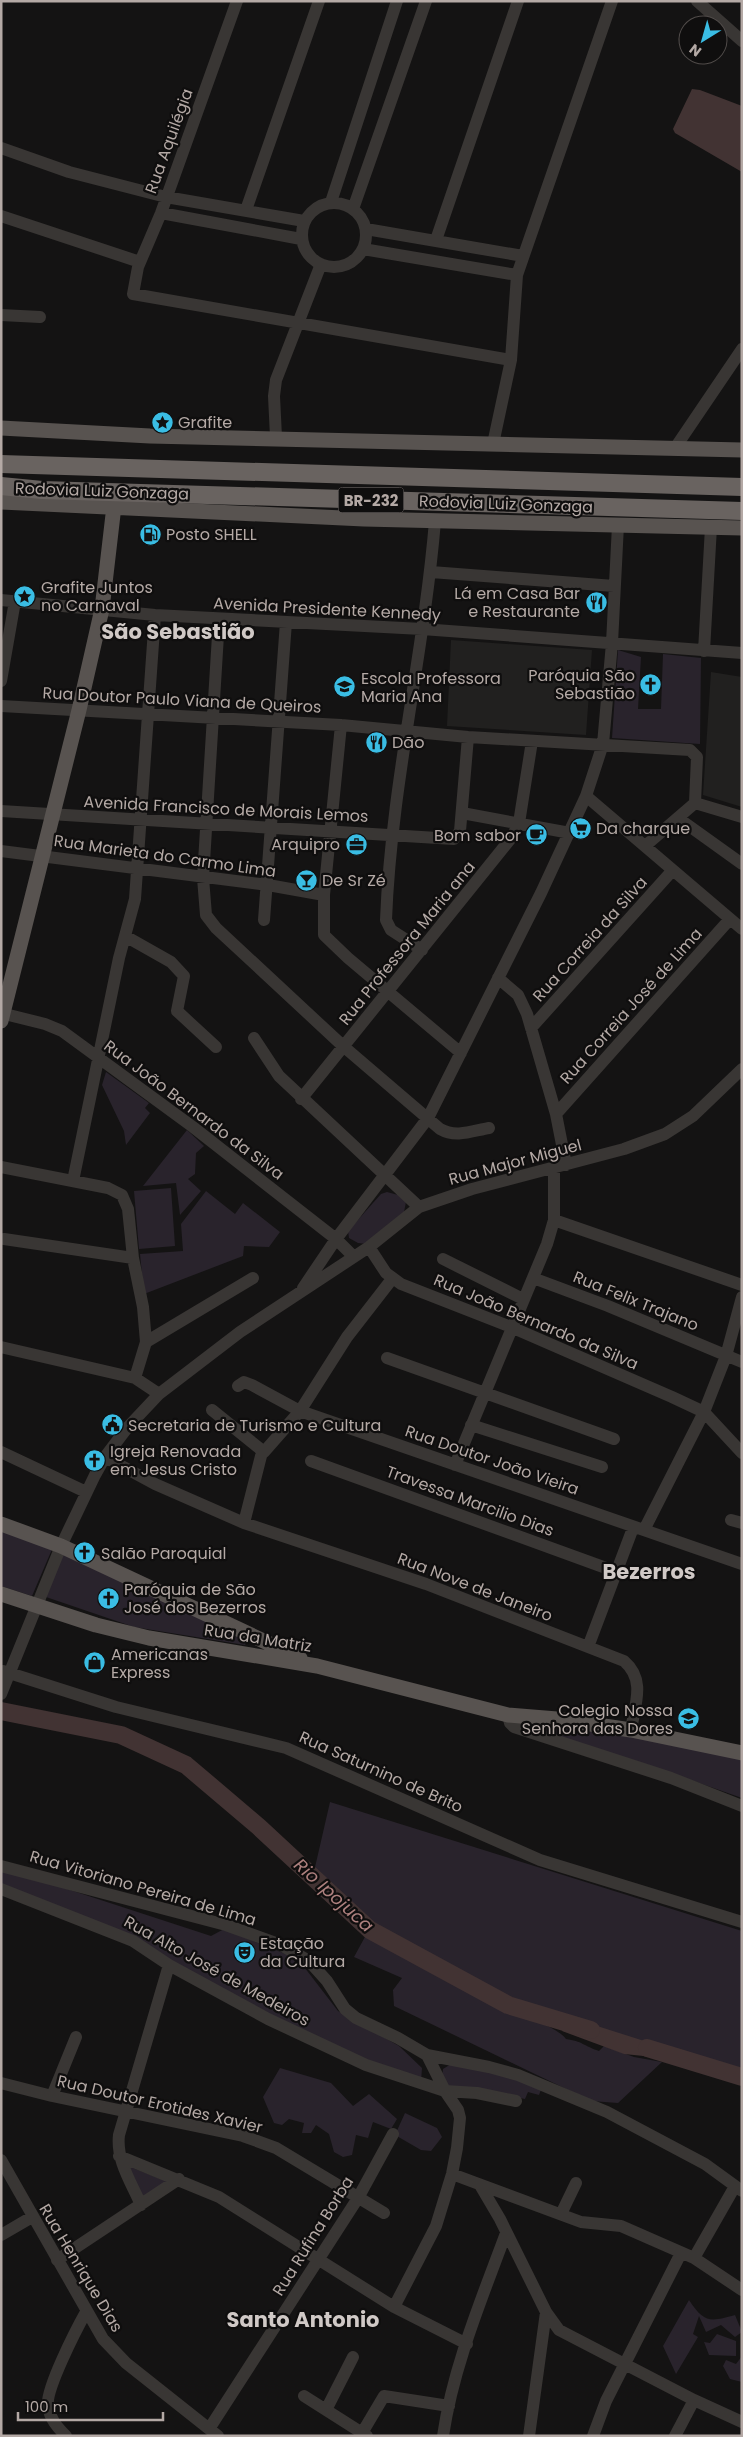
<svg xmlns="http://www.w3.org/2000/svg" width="743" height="2437" font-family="Poppins,sans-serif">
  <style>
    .built { fill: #21201f }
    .green { fill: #29232c }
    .water { fill: #423333 }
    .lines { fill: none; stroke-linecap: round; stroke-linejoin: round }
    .river { stroke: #423333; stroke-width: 18 }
    .minor { stroke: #393634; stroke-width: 12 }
    .major { stroke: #585350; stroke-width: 15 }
    .highway { stroke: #696360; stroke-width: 18 }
    .labels { text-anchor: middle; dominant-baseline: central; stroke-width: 4.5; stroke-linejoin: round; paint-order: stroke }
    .shield { fill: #0f0e0e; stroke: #827a78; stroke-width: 1 }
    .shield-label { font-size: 15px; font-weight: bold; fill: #b4a9a5 }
    .street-label { font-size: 16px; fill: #b4a9a5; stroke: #0f0e0e }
    .poi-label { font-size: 16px; fill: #b4a9a5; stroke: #0f0e0e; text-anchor: start }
    .water-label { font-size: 18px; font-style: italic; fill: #ad807e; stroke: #0f0e0e }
    .district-label { font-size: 21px; font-weight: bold; fill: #d0c9c6; stroke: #0f0e0e }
  </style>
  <rect width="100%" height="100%" fill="#141313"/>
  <path class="built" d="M451 640 592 650 586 735 447 726Z
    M711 672 742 677V807L703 795Z"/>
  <path class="green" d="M618 650 641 657 638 709H661L663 654 701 658 700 744 612 738Z
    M106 1072 149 1103 145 1108 150 1113 126 1145 124 1131 102 1085Z
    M187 1130 204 1146 196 1153 195 1174 188 1179 201 1191 180 1215 176 1183 143 1186Z
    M171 1188 175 1246 139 1249 134 1191Z
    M206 1191 235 1214 243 1203 280 1232 269 1247 244 1246 243 1256 144 1294 140 1254 183 1251 181 1224Z
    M387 1192 398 1195 406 1202 404 1212 367 1244 358 1243 349 1238 348 1231 381 1194Z
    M1 1531 53 1547 32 1596 1 1586Z
    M65 1553 248 1641 245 1645 134 1627 46 1597 60 1556Z
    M518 1717 742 1754V1798L642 1763 517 1723Z
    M330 1802 742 1931V2071L660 2046 540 2014 407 1950 313 1876Z
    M1 1871H12L211 1936 224 1929 298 1959 338 2011 399 2046 422 2068 421 2082 285 2026 169 1962 1 1886Z
    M366 1935C412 1961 467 1996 516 2013 529 2017 559 2029 566 2039 582 2041 584 2046 599 2051L604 2046 634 2057 662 2062 618 2103 591 2101 394 2006 393 1990 402 1978 354 1957Z
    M451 2064 503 2074 542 2087 539 2095 528 2092 525 2099 470 2088 449 2087 442 2077 443 2069Z
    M280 2068 331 2083 353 2106 369 2094 397 2119 391 2129 373 2122 368 2138 356 2135 352 2155 343 2157 334 2152 329 2134 316 2125 311 2133H302L304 2123 289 2119 282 2125 274 2123 263 2097Z
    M405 2113 437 2128 442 2137 431 2151 421 2150 395 2135Z
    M125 2165 169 2182 141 2199Z
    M689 2300C704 2323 710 2322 735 2315L742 2332 735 2337 721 2325 706 2332 699 2316 693 2334 698 2337 676 2374 663 2346Z
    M717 2334 736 2341V2356L709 2355 704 2342 710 2343Z
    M742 2356V2382L730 2379 723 2366 726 2360 736 2364Z"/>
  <path class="water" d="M692 89 700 90 742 106V172L675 133 673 129Z
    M572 2018 660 2046 672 2050 663 2058 624 2054 562 2031Z"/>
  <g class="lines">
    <path class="river" d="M1 1711 121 1735 186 1765 259 1827 370 1930 508 2005 591 2030
      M647 2048 742 2077"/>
    <path class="minor" d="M237 1 161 213 138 267 133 294 511 360
      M697 1 742 41
      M1 148 69 172 166 197 304 221
      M331 202 397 1
      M302 235a32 32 0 1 1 64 0a32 32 0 1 1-64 0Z
      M353 209 426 1
      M246 210 319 1
      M161 213 301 239
      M1 216 140 262
      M366 229 523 256
      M436 240 518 1
      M363 249 517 275
      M1 315 40 317
      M276 437 274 396 276 380 321 264
      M493 444 511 360 517 275 612 1
      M675 448 742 349
      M431 572 614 586
      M1 600 155 615 422 629 742 653
      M219 619 203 878 206 915 216 928 343 1046 440 1129C456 1138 472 1131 489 1128
      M704 651 711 527
      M1 681 15 601
      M1 706 341 725 468 737 690 750 697 757 695 803 645 846
      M341 725 324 895V935L348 958 461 1053
      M586 796 742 929
      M695 803 742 817
      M1 811 454 839 460 831 468 737
      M462 813 570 833
      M678 818 742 864
      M1 851 268 885 324 895
      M264 920 286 622
      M125 936 171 962 184 976 177 1011 216 1047
      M422 950 391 930 386 920C391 786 424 654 435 521
      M498 978 518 995 527 1014 556 1114 566 1165
      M1 1013 45 1024 62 1031 193 1127 336 1239 354 1257
      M531 1028 672 871
      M254 1038 279 1076 419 1207
      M301 1099 512 837 519 823 532 741
      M556 1114 730 919
      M1 1167 108 1188 122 1195 128 1209 133 1258 143 1307 146 1342 135 1378
      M73 1181 119 958 135 899 155 615
      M554 1220 742 1285
      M4 1239 133 1258
      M369 1247 386 1273 401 1284 511 1327 672 1397 704 1412 742 1453
      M443 1259 523 1299
      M533 1278 608 1306 742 1362
      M303 1288 336 1239 428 1118 541 893 586 796 603 744 612 643 618 525
      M146 1342 253 1278
      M1 1347 135 1378 159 1394
      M387 1358 614 1439
      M238 1386 244 1382 252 1385 300 1411 742 1564
      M212 1410 264 1452 300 1411 347 1337 392 1279
      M471 1425 602 1467
      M1 1452 86 1492
      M105 1457 155 1484 244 1523 426 1584 624 1661C646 1680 635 1704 631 1730
      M311 1461 617 1572
      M455 1465 547 1244 554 1220V1168
      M731 1520 742 1523
      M244 1523 262 1452
      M644 1530 704 1412 726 1356 742 1297
      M588 1647 633 1528
      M3 1671 116 1707 286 1748 540 1860 742 1922
      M1 1694 61 1546 95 1475 105 1457 127 1428 159 1394 240 1332 369 1247 419 1207 472 1189 624 1149 665 1134 693 1116 742 1069
      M508 1715 510 1723 514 1727 671 1778 742 1806
      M1 1866 226 1925 281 1945 309 1961 327 1981 345 2009 356 2018 398 2038 427 2055 489 2067 518 2075 607 2112 705 2164 742 2191
      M1 1889 133 1941 169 1965 268 2019 366 2065 445 2091 477 2093 516 2101
      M1 2083 52 2096 243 2136 276 2148 384 2213
      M52 2096 76 2037
      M119 2156 219 2197 394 2307 467 2344
      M1 2160 103 2339 126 2363 218 2436
      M452 2174 581 2222 621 2226 694 2258 742 2290
      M480 2185 500 2219 546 2312 559 2330 694 2400 742 2422
      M141 2205C131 2182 116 2160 119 2135L169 1965
      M561 2214 576 2183
      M1 2235 32 2217
      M694 2258 734 2188
      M57 2260 179 2179
      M394 2307 436 2226 452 2174 457 2148 460 2118 458 2110 445 2091 427 2055
      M304 2396 367 2436
      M326 2410 353 2357
      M209 2429 358 2198 393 2134
      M362 2433 384 2396 449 2406
      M66 2436C57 2427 50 2419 48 2406 45 2390 77 2328 86 2312
      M443 2436C453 2367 482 2298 506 2233
      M529 2436 546 2312
      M593 2436 606 2401 681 2253
      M675 2436 694 2400"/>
    <path class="major" d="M1 428 150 436 742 450
      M1 502 364 519 742 528
      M1 1021 79 710 102 609 114 506
      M1 1524 61 1546 300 1658
      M1 1594 96 1625 149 1638 317 1666 508 1715 557 1719 631 1730 742 1753"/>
    <path class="highway" d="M1 464 742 487
      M1 486 42 490 742 511"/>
  </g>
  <defs>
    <symbol id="sight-disc" viewBox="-11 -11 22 22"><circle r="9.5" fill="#3abde4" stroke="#0f0e0e"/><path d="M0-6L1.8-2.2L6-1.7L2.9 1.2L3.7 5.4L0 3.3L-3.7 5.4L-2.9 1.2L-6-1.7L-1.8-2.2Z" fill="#111"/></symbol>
    <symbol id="fuel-disc" viewBox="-11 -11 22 22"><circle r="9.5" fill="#3abde4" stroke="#0f0e0e"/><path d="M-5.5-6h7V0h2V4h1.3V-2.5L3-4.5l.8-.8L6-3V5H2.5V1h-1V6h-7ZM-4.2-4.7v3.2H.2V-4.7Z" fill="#111"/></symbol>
    <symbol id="restaurant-disc" viewBox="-11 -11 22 22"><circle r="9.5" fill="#3abde4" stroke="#0f0e0e"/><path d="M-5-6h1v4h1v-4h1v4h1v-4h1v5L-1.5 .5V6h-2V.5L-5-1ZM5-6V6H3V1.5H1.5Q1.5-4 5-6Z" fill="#111"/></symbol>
    <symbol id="church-disc" viewBox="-11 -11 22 22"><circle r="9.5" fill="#3abde4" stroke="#0f0e0e"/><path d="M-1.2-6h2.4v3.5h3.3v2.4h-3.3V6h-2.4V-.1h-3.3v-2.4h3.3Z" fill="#111"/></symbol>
    <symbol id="school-disc" viewBox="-11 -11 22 22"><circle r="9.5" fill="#3abde4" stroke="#0f0e0e"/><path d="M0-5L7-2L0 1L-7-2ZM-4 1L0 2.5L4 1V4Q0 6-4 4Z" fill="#111"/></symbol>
    <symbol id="supermarket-disc" viewBox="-11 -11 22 22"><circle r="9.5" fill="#3abde4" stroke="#0f0e0e"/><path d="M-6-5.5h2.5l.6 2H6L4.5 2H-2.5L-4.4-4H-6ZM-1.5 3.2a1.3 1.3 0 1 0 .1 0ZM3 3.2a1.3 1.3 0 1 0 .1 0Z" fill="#111"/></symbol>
    <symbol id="cafe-disc" viewBox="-11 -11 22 22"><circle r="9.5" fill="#3abde4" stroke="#0f0e0e"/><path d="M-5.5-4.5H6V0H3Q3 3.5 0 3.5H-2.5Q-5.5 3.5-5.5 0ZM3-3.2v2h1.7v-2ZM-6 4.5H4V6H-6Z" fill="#111"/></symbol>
    <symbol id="office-disc" viewBox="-11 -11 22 22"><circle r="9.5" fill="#3abde4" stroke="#0f0e0e"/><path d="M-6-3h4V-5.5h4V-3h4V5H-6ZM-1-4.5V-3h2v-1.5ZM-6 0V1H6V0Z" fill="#111"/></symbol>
    <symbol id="bar-disc" viewBox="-11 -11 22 22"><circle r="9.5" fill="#3abde4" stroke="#0f0e0e"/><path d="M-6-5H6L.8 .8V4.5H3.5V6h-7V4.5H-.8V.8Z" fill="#111"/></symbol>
    <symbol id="civic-disc" viewBox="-11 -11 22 22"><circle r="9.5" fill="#3abde4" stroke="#0f0e0e"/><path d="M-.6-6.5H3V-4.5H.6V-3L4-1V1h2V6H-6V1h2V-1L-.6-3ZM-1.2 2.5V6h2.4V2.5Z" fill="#111"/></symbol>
    <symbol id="shop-disc" viewBox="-11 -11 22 22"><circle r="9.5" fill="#3abde4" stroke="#0f0e0e"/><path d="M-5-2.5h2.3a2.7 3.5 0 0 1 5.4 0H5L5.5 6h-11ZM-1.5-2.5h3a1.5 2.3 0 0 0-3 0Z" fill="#111"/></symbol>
    <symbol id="theatre-disc" viewBox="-11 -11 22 22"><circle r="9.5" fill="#3abde4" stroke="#0f0e0e"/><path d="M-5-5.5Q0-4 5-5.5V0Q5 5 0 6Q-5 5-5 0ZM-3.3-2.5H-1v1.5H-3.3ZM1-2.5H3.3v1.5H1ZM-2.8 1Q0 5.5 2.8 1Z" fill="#111"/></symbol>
  </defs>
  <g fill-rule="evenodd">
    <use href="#sight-disc" x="150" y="410" width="25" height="25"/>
    <use href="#fuel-disc" x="138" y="522" width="25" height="25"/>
    <use href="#sight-disc" x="12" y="584" width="25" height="25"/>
    <use href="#restaurant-disc" x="584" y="590" width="25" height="25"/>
    <use href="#church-disc" x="638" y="672" width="25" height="25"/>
    <use href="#school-disc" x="332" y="674" width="25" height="25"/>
    <use href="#restaurant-disc" x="364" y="730" width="25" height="25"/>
    <use href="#supermarket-disc" x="568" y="816" width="25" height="25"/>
    <use href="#cafe-disc" x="524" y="822" width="25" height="25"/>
    <use href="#office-disc" x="344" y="832" width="25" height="25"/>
    <use href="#bar-disc" x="294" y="868" width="25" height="25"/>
    <use href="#civic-disc" x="100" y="1412" width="25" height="25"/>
    <use href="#church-disc" x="82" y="1448" width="25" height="25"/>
    <use href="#church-disc" x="72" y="1540" width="25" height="25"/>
    <use href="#church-disc" x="96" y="1586" width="25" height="25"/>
    <use href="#shop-disc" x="82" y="1650" width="25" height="25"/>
    <use href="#school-disc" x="676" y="1706" width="25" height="25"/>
    <use href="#theatre-disc" x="232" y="1940" width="25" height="25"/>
  </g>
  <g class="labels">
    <rect class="shield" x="338.5" y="487.5" width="65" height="25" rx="4"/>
    <g class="shield-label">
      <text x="371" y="500">BR-232</text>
    </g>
    <g class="street-label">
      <text transform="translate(169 141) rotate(-70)">Rua Aquilégia</text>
      <text transform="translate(102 491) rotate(2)">Rodovia Luiz Gonzaga</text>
      <text transform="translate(506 504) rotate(2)">Rodovia Luiz Gonzaga</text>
      <text transform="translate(327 609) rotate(3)">Avenida Presidente Kennedy</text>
      <text transform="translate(182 700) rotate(3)">Rua Doutor Paulo Viana de Queiros</text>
      <text transform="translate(226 809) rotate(3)">Avenida Francisco de Morais Lemos</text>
      <text transform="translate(165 856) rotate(8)">Rua Marieta do Carmo Lima</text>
      <text transform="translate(590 939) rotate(-48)">Rua Correia da Silva</text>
      <text transform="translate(407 943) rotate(-51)">Rua Professora Maria ana</text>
      <text transform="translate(631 1006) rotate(-48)">Rua Correia José de Lima</text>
      <text transform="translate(194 1110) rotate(37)">Rua João Bernardo da Silva</text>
      <text transform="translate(515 1162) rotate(-15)">Rua Major Miguel</text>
      <text transform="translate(636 1301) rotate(22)">Rua Felix Trajano</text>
      <text transform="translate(536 1322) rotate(23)">Rua João Bernardo da Silva</text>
      <text transform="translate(492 1460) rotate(19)">Rua Doutor João Vieira</text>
      <text transform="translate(470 1501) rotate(20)">Travessa Marcilio Dias</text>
      <text transform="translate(475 1587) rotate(21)">Rua Nove de Janeiro</text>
      <text transform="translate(258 1638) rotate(9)">Rua da Matriz</text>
      <text transform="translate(381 1772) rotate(24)">Rua Saturnino de Brito</text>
      <text transform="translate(143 1888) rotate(16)">Rua Vitoriano Pereira de Lima</text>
      <text transform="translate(217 1971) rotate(29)">Rua Alto José de Medeiros</text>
      <text transform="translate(160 2104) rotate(13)">Rua Doutor Erotides Xavier</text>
      <text transform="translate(313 2236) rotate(-58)">Rua Rufina Borba</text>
      <text transform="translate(81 2268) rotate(59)">Rua Henrique Dias</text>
    </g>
    <g class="poi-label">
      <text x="178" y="422">Grafite</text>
      <text x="166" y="534">Posto SHELL</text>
      <text x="41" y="587">Grafite Juntos<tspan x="41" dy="18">no Carnaval</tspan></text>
      <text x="580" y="593" text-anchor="end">Lá em Casa Bar<tspan x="580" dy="18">e Restaurante</tspan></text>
      <text x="635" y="675" text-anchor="end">Paróquia São<tspan x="635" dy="18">Sebastião</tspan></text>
      <text x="361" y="678">Escola Professora<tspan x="361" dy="18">Maria Ana</tspan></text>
      <text x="392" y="742">Dão</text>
      <text x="596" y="828">Da charque</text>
      <text x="521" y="835" text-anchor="end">Bom sabor</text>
      <text x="340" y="844" text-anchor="end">Arquipro</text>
      <text x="322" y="880">De Sr Zé</text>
      <text x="128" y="1425">Secretaria de Turismo e Cultura</text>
      <text x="110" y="1451">Igreja Renovada<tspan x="110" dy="18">em Jesus Cristo</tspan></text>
      <text x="101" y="1553">Salão Paroquial</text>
      <text x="124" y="1589">Paróquia de São<tspan x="124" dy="18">José dos Bezerros</tspan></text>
      <text x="111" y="1654">Americanas<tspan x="111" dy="18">Express</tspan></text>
      <text x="673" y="1710" text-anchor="end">Colegio Nossa<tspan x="673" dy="18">Senhora das Dores</tspan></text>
      <text x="260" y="1943">Estação<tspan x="260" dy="18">da Cultura</tspan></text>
    </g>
    <g class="water-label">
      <text transform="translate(334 1895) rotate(42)">Rio Ipojuca</text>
    </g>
    <g class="district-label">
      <text x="178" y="631">São Sebastião</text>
      <text x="649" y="1571">Bezerros</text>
      <text x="303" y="2319">Santo Antonio</text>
    </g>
  </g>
  <rect width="743" height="2437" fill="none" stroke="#b4a9a5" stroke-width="5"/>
  <g transform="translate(703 40) rotate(217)"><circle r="24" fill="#0f0e0e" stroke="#514c4a"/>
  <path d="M0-4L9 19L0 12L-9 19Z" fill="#3abde4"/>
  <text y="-8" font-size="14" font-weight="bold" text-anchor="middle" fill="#b4a9a5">N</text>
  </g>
  <path d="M18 2412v8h145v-8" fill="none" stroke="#b4a9a5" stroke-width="2.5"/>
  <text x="25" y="2412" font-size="15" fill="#b4a9a5" stroke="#0f0e0e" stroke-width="4" paint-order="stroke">100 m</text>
</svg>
